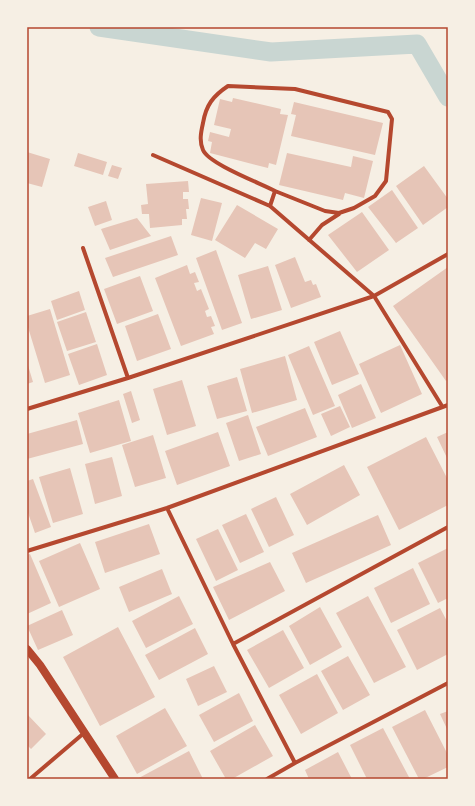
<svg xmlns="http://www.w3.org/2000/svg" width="475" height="806" font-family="'Crimson Pro',serif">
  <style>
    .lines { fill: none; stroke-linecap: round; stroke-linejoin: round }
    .canal { stroke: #c9d6d2; stroke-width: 19 }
    .building { fill: #e6c5b7 }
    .minor { stroke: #b5482f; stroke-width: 4 }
    .secondary { stroke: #b5482f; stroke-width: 8 }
    .neatline { fill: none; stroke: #b5482f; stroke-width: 1.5 }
  </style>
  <rect width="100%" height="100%" fill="#f6efe4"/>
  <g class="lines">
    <path class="canal" d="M99 27 271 52 417 44 448 97"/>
  </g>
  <path class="building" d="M233 98 281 109 280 114 288 115 276 165 269 163 268 168 210 153 212 142 208 141 210 132 229 137 231 129 214 125 220 99 232 102Z
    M294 102 383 123 375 155 291 136 296 115 291 114Z
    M27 152 50 159 42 187 27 183Z
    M78 153 107 162 103 175 74 166Z
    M287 153 351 167 353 156 373 161 364 198 345 193 343 200 279 185Z
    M112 165 122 168 118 179 108 176Z
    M424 166 448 199V207L423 225 396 186Z
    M188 181 189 192H183V199H188L189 209H186L187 219H182V225L150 228 149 214H142L141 205 148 204 146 184Z
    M392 190 418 228 396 243 368 207Z
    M201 198 222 203 212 241 191 235Z
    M106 201 112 220 95 226 88 207Z
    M237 205 278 229 266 249 255 243 245 258 215 240Z
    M362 212 389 250 357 272 328 235Z
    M137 218 151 236 110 250 101 229Z
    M171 236 178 255 113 277 105 258Z
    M216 250 242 323 222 330 196 258Z
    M295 257 305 282 311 280 313 285 316 284 321 297 291 308 275 265Z
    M187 265 190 274 195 272 199 282 194 283 197 291 201 289 209 309 205 311 207 317 211 316 215 326 211 327 214 334 181 346 155 278Z
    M268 266 282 310 251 319 238 275Z
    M448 267V379L446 381 393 306Z
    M140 276 153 311 117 324 104 289Z
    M79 291 85 310 57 320 51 301Z
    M50 309 70 375 45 383 27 324V316Z
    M86 312 96 342 67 351 57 322Z
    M158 314 171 349 137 361 125 326Z
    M340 331 359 374 332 385 314 342Z
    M97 344 107 375 79 385 68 354Z
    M400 345 422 394 381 413 359 364Z
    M309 346 335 406 313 415 288 355Z
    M285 356 297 400 252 413 240 369Z
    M27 362 33 382 27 384Z
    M237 377 247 411 217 419 207 386Z
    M182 380 196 426 167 435 153 389Z
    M361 384 376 418 352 428 338 395Z
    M131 391 140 420 132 423 123 394Z
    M119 400 131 441 90 453 78 413Z
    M340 406 350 427 331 436 321 414Z
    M305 408 317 437 268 456 256 427Z
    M248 415 261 454 239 461 226 423Z
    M77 420 83 444 27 459V434Z
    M218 432 230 466 177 485 165 451Z
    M448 432V460L437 437Z
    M153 435 166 478 135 487 122 445Z
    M426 437 448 480V505L399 530 367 467Z
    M112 457 122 496 95 504 85 464Z
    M344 465 360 495 307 525 290 494Z
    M70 468 83 514 53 523 39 477Z
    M33 479 51 527 35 533 27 510V481Z
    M276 497 294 535 269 547 251 509Z
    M246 514 264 552 240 563 222 525Z
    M378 515 391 545 306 583 292 553Z
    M149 524 160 554 105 573 95 542Z
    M218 529 238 570 216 581 196 539Z
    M80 543 100 589 59 607 39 561Z
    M448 548V598L438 603 418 563Z
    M30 554 51 603 27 614V555Z
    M270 562 285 591 229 620 213 587Z
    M413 568 430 604 391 623 374 588Z
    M162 569 172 594 129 612 119 587Z
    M179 596 193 624 146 648 132 621Z
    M368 596 406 667 374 683 336 613Z
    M320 607 342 647 310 665 289 626Z
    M440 608 448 623V654L417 670 397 630Z
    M62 610 73 635 38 650 27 626Z
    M118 627 155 697 100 726 63 657Z
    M195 628 208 654 159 680 145 655Z
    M283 630 304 668 269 688 247 650Z
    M348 656 370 695 343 710 321 671Z
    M214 666 227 692 198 706 186 679Z
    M317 674 338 713 301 734 279 695Z
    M239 693 253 721 214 742 199 715Z
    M165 708 187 746 137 774 116 736Z
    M425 710 448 755V767L423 779H419L392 727Z
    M448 711V731L440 714Z
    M27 714 46 734 31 749 27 745Z
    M255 725 273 756 232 779H226L210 751Z
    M383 728 410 779H367L350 745Z
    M189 751 203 779H137Z
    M338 752 352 779H309L305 770Z"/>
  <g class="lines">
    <path class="minor" d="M153 155 270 206 374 296 442 406
      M270 206 275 191 325 211 339 213 354 208 375 196 386 181 392 119 388 112 295 89 228 86C213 96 206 105 203 123 201 132 199 141 203 150 209 164 260 183 275 191
      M309 240 322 225 339 214
      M83 248 128 378
      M27 409 128 378 374 296 448 254
      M167 508 233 644 295 763
      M27 551 167 508 448 405
      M233 644 448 527
      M30 779 84 733
      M267 779 295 763 448 683"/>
    <path class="secondary" d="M27 649 40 665 115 779"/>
  </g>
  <rect width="475" height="806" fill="none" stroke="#f6efe4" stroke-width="56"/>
  <rect x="28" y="28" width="419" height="750" class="neatline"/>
</svg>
